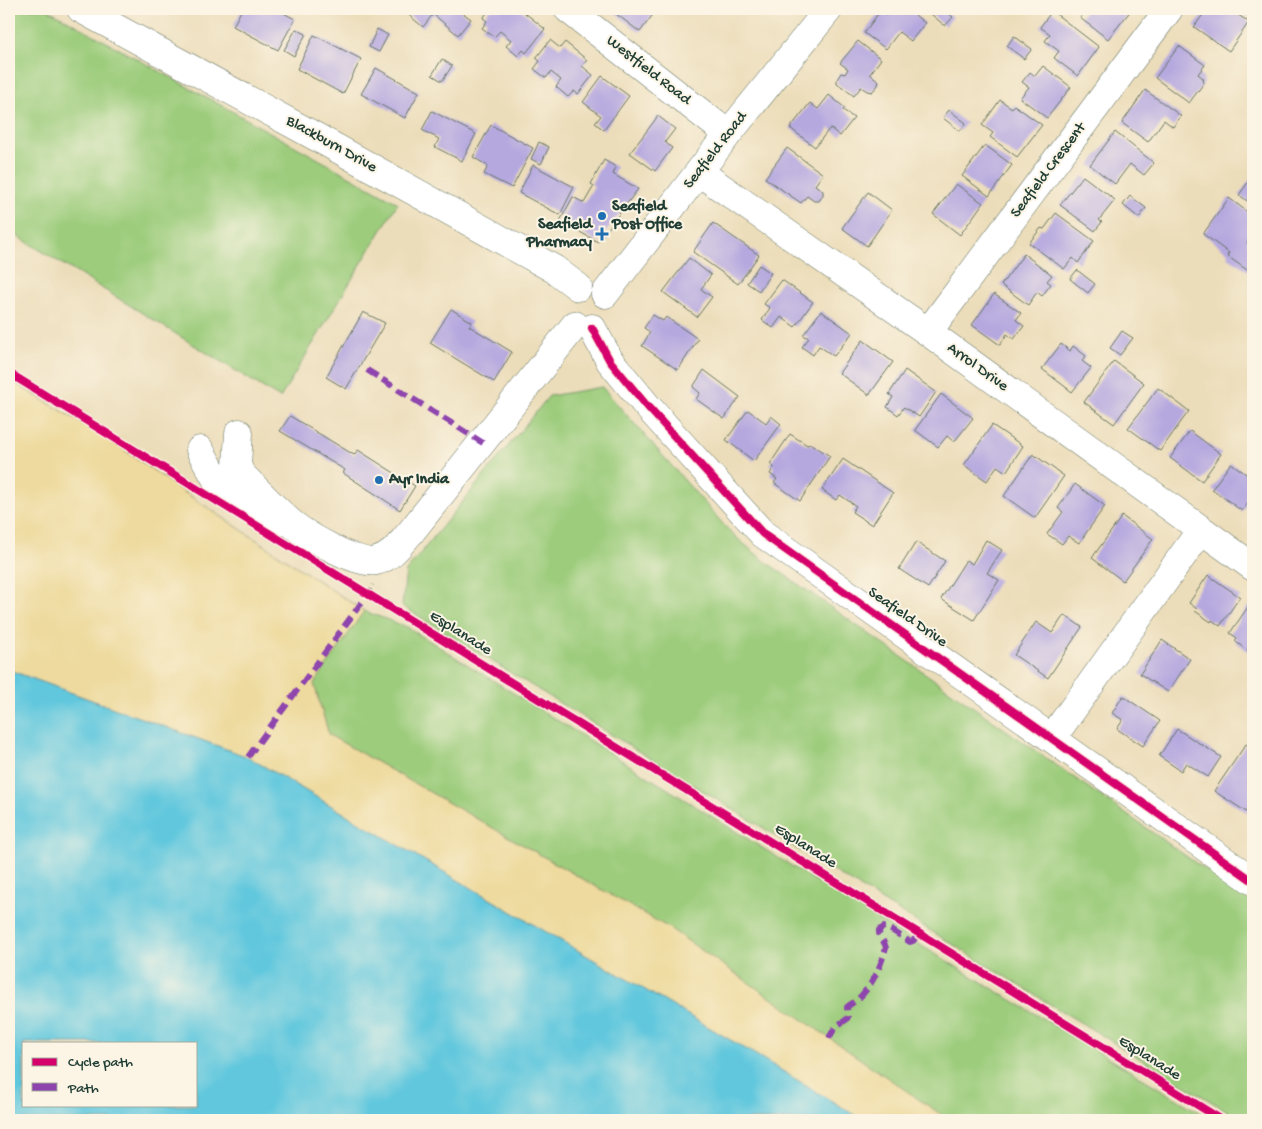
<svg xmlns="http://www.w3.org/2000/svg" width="1262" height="1129" font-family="'Gochi Hand',sans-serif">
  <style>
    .green { fill: #9ccc7b; stroke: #5e8458 }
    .sand { fill: #eeda9e; stroke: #868c69 }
    .water { fill: #60c7dd; stroke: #408288; fill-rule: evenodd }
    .building { fill: #b5a8df }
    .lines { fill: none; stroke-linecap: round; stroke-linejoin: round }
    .minor-casing { stroke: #677563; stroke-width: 29 }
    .path { stroke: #677563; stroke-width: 3; stroke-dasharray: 1 4; stroke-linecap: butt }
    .minor { stroke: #fff; stroke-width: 28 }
    .quiet { stroke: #8e44ad; stroke-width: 6; stroke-dasharray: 12 6; stroke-linecap: butt }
    .cycleway-casing { stroke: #fcf5e5; stroke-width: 11 }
    .cycleway { stroke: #d6006c; stroke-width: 8 }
    .poi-dot { fill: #1f6fb2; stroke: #fcf5e5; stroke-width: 2 }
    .labels { text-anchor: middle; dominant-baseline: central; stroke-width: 4; stroke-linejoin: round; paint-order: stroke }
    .street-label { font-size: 16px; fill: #1f3d34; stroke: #fcf5e5 }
    .poi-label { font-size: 16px; font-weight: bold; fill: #1f3d34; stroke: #fcf5e5; text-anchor: start }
  </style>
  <rect width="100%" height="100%" fill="#fcf5e5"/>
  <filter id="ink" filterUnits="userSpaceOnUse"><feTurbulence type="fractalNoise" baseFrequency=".02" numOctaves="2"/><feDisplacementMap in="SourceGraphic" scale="10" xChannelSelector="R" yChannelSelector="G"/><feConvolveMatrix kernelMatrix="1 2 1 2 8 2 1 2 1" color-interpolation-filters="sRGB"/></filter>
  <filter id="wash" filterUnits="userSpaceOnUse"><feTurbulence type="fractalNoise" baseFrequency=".0096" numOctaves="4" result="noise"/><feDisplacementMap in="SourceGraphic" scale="20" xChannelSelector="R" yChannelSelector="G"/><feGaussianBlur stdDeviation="1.12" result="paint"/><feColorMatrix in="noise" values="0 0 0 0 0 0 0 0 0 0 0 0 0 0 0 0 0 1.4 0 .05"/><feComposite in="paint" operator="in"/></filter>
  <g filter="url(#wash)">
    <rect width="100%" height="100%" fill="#ecddba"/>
    <path class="green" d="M9 9H47L398 203 280 398 9 231Z
      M602 387 731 533 762 559 1253 903V1120H1242L1045 1001 402 606 406 571 549 396Z
      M364 611 407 627 880 921 1212 1120H949L669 928 329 735 314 684Z"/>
    <path class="sand" d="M9 380 106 437 181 490 364 611 314 684 329 735 669 928 949 1120H863L756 1055 248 757 9 670Z"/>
    <path class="water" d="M9 670 248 757 756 1055 863 1120H9ZM24 1043H196V1105H24Z"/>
    <g id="blocks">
      <path class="building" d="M242 9H276L295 19 278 50 233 26Z
        M406 9H462L460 11 471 19 458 35 433 14 423 27 404 11Z
        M490 9H520L545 29 526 53 523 50 518 56 506 46 511 40 500 31 494 37 482 28 487 21 483 18Z
        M612 9H657L640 32 611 10Z
        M891 9H910L916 14 915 15 925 23 911 41 899 32 886 49 864 33 881 10 887 15Z
        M936 9H943L953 17 945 26 931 14Z
        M1084 9H1132L1108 39 1080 18 1086 10Z
        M1207 9H1229L1249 22 1229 51 1194 27Z
        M1240 9H1253V19Z
        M1052 11 1099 47 1078 76 1054 58 1059 51 1045 41 1050 34 1040 27Z
        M296 29 306 34 294 56 284 50Z
        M377 29 388 35 379 52 369 47Z
        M314 35 361 59 343 94 297 69Z
        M1014 36 1032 49 1024 59 1007 46Z
        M550 40 560 48 565 42 587 60 582 66 593 75 578 94 574 91 568 97 556 87 561 80 551 72 546 78 534 69 540 61 536 58Z
        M858 41 881 59 870 74 879 81 878 85 872 92 867 91 861 87 854 96 837 83V79L841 73 845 74 848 69 840 63Z
        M1179 46 1205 65 1198 74 1203 78 1204 83 1189 103 1155 78Z
        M442 59 452 66 442 81 432 75Z
        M1043 66 1071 87 1047 118 1020 98 1029 87 1022 82 1030 72 1035 76Z
        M376 68 419 92 405 118 361 94Z
        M602 76 629 96 604 130 595 123 601 116 583 102Z
        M1145 90 1181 116 1173 127 1164 120 1148 142 1122 123Z
        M829 95 845 108 843 110 854 118 840 136 830 128 815 147 790 128 810 103 818 109Z
        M1000 100 1012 108 1014 105 1042 125 1017 157 990 137 993 133 982 125Z
        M949 110 966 123 960 131 943 118Z
        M432 111 476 134 462 161 435 147 439 139 422 130Z
        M658 116 675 129 665 142 672 148 655 171 630 153Z
        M491 125 533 148 512 188 484 174 488 166 473 157Z
        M1115 132 1154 163 1144 175 1130 164 1115 184 1090 165Z
        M539 142 549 147 541 164 531 159Z
        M985 145 1012 165 989 196 962 176Z
        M787 148 823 174 815 185 823 191V195L819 201H814L807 196 801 203 765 178Z
        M604 160 616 167 613 174 638 189 598 242 560 221 573 197 584 203 594 186 591 184Z
        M533 165 574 187 560 215 519 193Z
        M1253 175V205L1239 195Z
        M1083 176 1115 200 1099 220 1102 222 1095 231 1060 205Z
        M956 184 983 203 960 235 933 214Z
        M868 192 892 210 867 246 842 228Z
        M1130 196 1146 208 1139 218 1123 205Z
        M1229 198 1253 216V234L1247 243 1253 248V267L1250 272 1227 256 1229 253 1203 234Z
        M1056 213 1094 241 1078 263 1073 258 1064 269 1029 243 1041 228 1044 229Z
        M713 223 759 255 738 284 693 252Z
        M1024 254 1052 275 1047 281 1051 284 1042 296 1037 292 1028 305 1001 285Z
        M689 258 711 275 701 289 712 297 697 317 663 292Z
        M759 265 771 273 759 291 747 283Z
        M1077 270 1095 284 1088 293 1070 279Z
        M782 280 813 302 795 327 781 317 773 328 762 320 770 308 764 304Z
        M994 294 1021 313 1016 320 1024 326 1014 339 1007 334 1000 345 972 325Z
        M451 309 472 322 469 326 512 352 494 382 430 343Z
        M821 311 852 333 834 356 819 346 813 355 802 347 809 338 803 335Z
        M363 312 385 323 346 389 326 377Z
        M653 315 663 321 666 317 698 339 678 370 642 346 650 332 644 328Z
        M1122 331 1133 338 1120 355 1110 348Z
        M863 340 893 362 869 395 839 373Z
        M1061 344 1070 351 1073 346 1086 356 1082 361 1091 368 1072 392 1042 369Z
        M1114 361 1144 383 1114 424 1084 402Z
        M704 370 740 397 724 419 696 399 700 393 693 387Z
        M905 370 936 392 919 417 904 407 898 415 887 407 893 397 889 394Z
        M1158 388 1189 411 1160 451 1128 428Z
        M941 394 973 418 954 442 947 436 938 447 915 430Z
        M748 410 766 423 771 416 781 424 754 461 726 440Z
        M290 416 354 455 358 450 415 486 400 510 343 473 345 470 280 431Z
        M992 425 1023 446 1006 472 997 466 987 481 964 465Z
        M1190 431 1221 454 1202 481 1170 458Z
        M790 434 807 445 811 444 830 456 800 501 774 483 777 479 770 474 774 467 770 464Z
        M1033 454 1064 476 1035 518 1004 496Z
        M843 459 893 493 872 525 852 512 856 506 840 495 836 500 822 490Z
        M1231 463 1253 479V496L1242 511 1212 489Z
        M1075 484 1105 506 1079 543 1068 536 1062 544 1047 534 1063 512 1058 508Z
        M1122 516 1153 539 1123 581 1092 558Z
        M986 540 1002 550 987 573 999 580 974 620 941 599 966 560 972 564Z
        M916 542 945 561 928 588 899 569Z
        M1208 575 1240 597 1220 626 1212 620 1211 622 1195 611 1197 609 1189 603Z
        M1250 604 1253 607V649L1250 653 1235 641 1237 638 1230 633Z
        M1064 615 1082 627 1048 678 1014 655 1036 622 1052 633Z
        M1162 640 1190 659 1168 692 1140 674Z
        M1123 696 1160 721 1143 746 1117 729 1123 720 1112 713Z
        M1177 729 1221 757 1208 777 1186 763 1181 771 1159 756Z
        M1246 744 1253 749V805L1248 813 1214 791Z"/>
    </g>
  </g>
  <g filter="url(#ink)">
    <use href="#blocks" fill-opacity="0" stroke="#677563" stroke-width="1"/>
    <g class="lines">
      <defs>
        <path id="minor" d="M81 9 311 134 554 269 578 287
          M568 9 728 134
          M699 172 928 332 1253 567
          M605 294 728 134 829 9
          M592 328 610 361 647 406 763 534 1253 881
          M928 332 1169 9
          M239 433 237 465 241 474C257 490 273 507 290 522 304 534 358 566 376 561 392 557 399 545 410 533L575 325
          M200 450 219 484 238 502 259 515 282 521
          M1052 738 1201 530"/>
      </defs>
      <use href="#minor" class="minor-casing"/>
      <path class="path" d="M368 594 373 585"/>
      <use href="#minor" class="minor"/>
      <path class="quiet" d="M367 370 483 443
        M248 757 368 594
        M829 1038 836 1026 846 1020 848 1017 847 1007C850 1004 853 1003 857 1000 872 986 880 968 886 948 885 941 878 937 879 930L884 927 893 931 910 942 913 941 919 934"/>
      <defs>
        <path id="cycleway" d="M592 328 610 361 647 406 763 534 1253 881
          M9 373 1222 1120"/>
      </defs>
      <use href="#cycleway" class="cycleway-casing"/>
      <use href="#cycleway" class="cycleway"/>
    </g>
  </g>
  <g class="poi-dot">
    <circle cx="602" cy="216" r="5"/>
    <path d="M599.5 226.5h5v5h5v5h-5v5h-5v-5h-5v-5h5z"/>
    <circle cx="379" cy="480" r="5"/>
  </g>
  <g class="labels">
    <g class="street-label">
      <text transform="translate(648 71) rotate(38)">Westfield Road</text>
      <text transform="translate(331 145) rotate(29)">Blackburn Drive</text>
      <text transform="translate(716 151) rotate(-52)">Seafield Road</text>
      <text transform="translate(1049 171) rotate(-53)">Seafield Crescent</text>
      <text transform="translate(977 368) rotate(36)">Arrol Drive</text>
      <text transform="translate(907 618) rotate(35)">Seafield Drive</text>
      <text transform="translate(460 634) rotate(32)">Esplanade</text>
      <text transform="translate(805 847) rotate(32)">Esplanade</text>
      <text transform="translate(1149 1059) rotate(32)">Esplanade</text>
    </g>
    <g class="poi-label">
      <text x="612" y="207">Seafield<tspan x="612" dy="18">Post Office</tspan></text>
      <text x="592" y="225" text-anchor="end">Seafield<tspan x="592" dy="18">Pharmacy</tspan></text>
      <text x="389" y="480">Ayr India</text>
    </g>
  </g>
  <rect width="1262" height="1129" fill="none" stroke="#fcf5e5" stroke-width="30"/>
  <rect x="22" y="1042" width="175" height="65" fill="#fcf5e5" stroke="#a4ab9e"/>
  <rect x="32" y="1058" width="25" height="8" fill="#d6006c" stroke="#a4ab9e"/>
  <text x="68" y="1066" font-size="15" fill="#1f3d34">Cycle path</text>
  <rect x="32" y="1083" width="25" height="8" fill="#8e44ad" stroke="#a4ab9e"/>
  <text x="68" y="1092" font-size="15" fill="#1f3d34">Path</text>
</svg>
